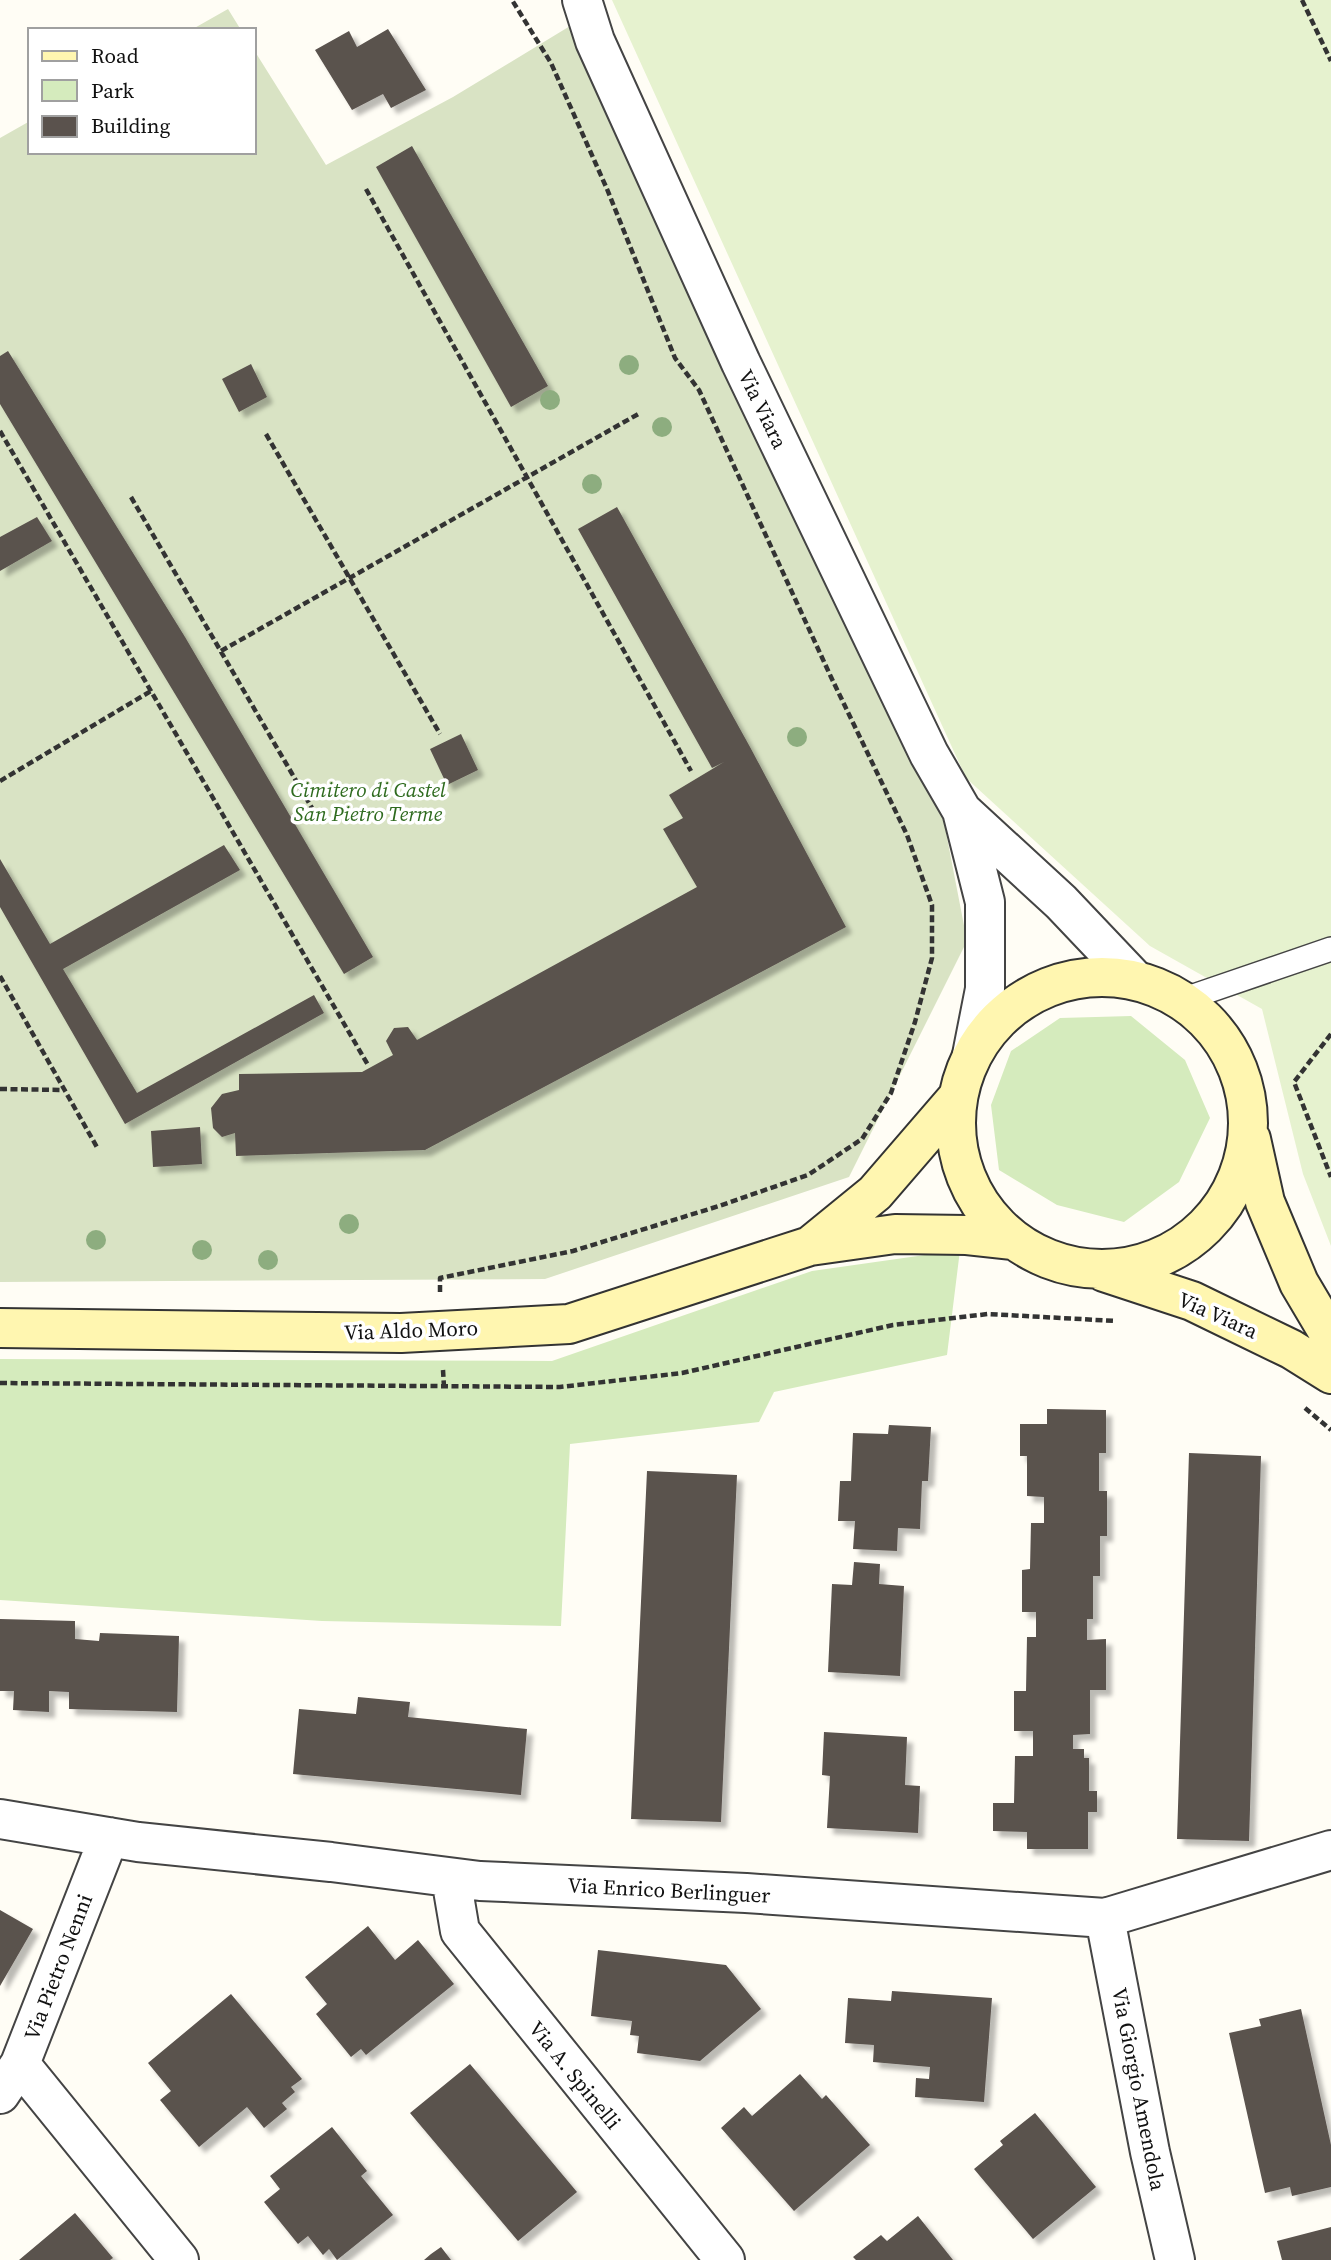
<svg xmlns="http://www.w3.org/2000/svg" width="1331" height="2260" font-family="'Source Serif 4',serif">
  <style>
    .green { fill: #d5ebbd }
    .cemetery { fill: #d9e3c4 }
    .pitch { fill: #e6f2cf }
    .building { fill: #5a524d; filter: url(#shadow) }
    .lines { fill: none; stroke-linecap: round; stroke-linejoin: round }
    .service-casing { stroke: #444; stroke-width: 26 }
    .minor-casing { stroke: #444; stroke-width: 42 }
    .secondary-casing { stroke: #333; stroke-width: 42 }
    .path { stroke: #333; stroke-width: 4.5; stroke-dasharray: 7 3.5; stroke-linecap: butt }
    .service { stroke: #fff; stroke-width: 23 }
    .minor { stroke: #fff; stroke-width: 38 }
    .secondary { stroke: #fff6b0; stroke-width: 38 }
    .tree { fill: #8dad7f }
    .labels { text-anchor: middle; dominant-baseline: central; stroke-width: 7; stroke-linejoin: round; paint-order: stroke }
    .street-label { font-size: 21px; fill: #111; stroke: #fff }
    .park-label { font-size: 21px; font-style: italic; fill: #2f6b1f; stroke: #fff }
  </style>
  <defs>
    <filter id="shadow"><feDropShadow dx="6" dy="6" stdDeviation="2" flood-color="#0004"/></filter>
  </defs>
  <rect width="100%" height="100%" fill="#fffdf5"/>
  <path class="green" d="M1131 1016 1185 1060 1210 1118 1179 1182 1124 1222 1057 1205 999 1170 991 1105 1011 1051 1060 1018Z
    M960 1250 947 1355 774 1392 759 1422 570 1444 561 1626 322 1621 0 1600V1359L552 1361 812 1271Z"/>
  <path class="cemetery" d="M228 9 241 30H191Z
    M575 23 944 822 967 941 849 1177 545 1279 0 1282V138L30 121V152H254V50L326 165 453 97Z"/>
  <path class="pitch" d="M612 0H1331V1246L1303 1174 1262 1009 1150 946 966 778Z"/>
  <path class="building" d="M388 29 426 90 391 108 383 94 352 110 315 50 349 31 357 47Z
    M412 146 548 386 511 407 376 167Z
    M8 351 185 637 373 957 344 974 0 404V356Z
    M251 364 267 397 239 412 222 379Z
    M617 507 750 747 846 927 425 1150 236 1156 235 1133 222 1137 213 1128 211 1108 222 1094 239 1090V1074L362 1072 393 1055 386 1041 394 1028 408 1027 417 1040 697 887 663 829 683 818 669 795 724 762 712 768 578 529Z
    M37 517 52 541 0 571V537Z
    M461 734 478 770 447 785 430 749Z
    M224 845 240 870 63 969 137 1093 314 995 324 1013 125 1124 0 907V859L50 944Z
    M200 1127 202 1164 153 1167 151 1131Z
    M1047 1409 1106 1410V1453H1099V1491H1107V1536H1100V1576H1093V1619H1087V1640L1106 1639V1690H1090V1734L1073 1735V1749H1084V1758H1089V1791H1097V1812H1088V1849H1027V1832L993 1831V1803H1014L1015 1756H1033V1731H1014V1691H1026L1027 1637H1036V1612H1022V1570L1030 1569 1031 1523H1044V1497L1027 1496V1456H1020V1424H1047Z
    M889 1425 931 1427 928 1481H922L920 1529 898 1528 897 1551 853 1549 855 1521H838L840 1481H851L853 1433 888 1434Z
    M1189 1453 1261 1456 1249 1841 1177 1839Z
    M647 1471 737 1475 721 1822 631 1819Z
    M854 1562 880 1564 879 1584 904 1586 900 1676 828 1672 832 1584 852 1585Z
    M0 1619 75 1621V1639L99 1641 100 1633 179 1636 177 1712 69 1709V1692L49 1691V1712L13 1710 14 1691H0Z
    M358 1697 410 1702 408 1717 527 1729 521 1795 293 1774 299 1709 356 1714Z
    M824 1732 907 1737 905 1785 920 1786 918 1833 827 1828 830 1776 822 1775Z
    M0 1910 33 1929 0 1986Z
    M368 1926 395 1960 418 1940 454 1984 366 2055 361 2049 351 2057 316 2014 327 2004 305 1977Z
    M598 1950 726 1965 761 2009 700 2061 637 2053 639 2036 630 2035 632 2021 591 2016Z
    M892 1991 992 1998 984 2102 915 2097 916 2078 929 2079 930 2067 873 2062 874 2045 845 2043 848 1998 891 2001Z
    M231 1994 302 2079 291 2087 295 2092 282 2103 287 2109 264 2128 247 2107 199 2147 160 2100 171 2091 148 2063Z
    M1301 2009 1331 2145V2187L1292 2196 1290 2187 1265 2193 1229 2033 1261 2026 1259 2019Z
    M470 2064 577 2192 518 2241 410 2113Z
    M800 2074 822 2099 826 2095 870 2145 794 2211 721 2128 744 2107 752 2116Z
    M1035 2113 1096 2187 1033 2239 974 2169 1003 2145 1000 2141Z
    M332 2127 367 2171 361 2176 393 2215 337 2260 329 2249 323 2255 308 2236 298 2244 264 2202 280 2189 270 2176Z
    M75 2213 113 2258 110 2260H19Z
    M918 2216 953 2260H856L853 2257 881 2235 887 2241Z
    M1331 2227V2260H1282L1277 2241Z
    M441 2247 451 2260H424L431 2254Z"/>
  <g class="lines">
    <defs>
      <path id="service" d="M1182 1000 1331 949"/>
      <path id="minor" d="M582 0 595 41 741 363 929 754 962 811 985 902V989L972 1055
        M962 811 1061 902 1135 980
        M0 1819 138 1842 331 1862 480 1881 746 1893 1105 1918 1331 1850
        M451 1878 460 1931 725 2260
        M1105 1918 1150 2152 1175 2260
        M20 2064 179 2260
        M0 2094 20 2064 109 1837"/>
      <path id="secondary" d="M956 1123a146 146 0 1 1 292 0a146 146 0 1 1-292 0Z
        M1251 1139 1265 1202 1299 1283 1331 1337
        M810 1246 875 1193 957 1098
        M1104 1272 1192 1301 1291 1349 1331 1374
        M0 1328 401 1333 569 1324 810 1246 895 1234 967 1235 1013 1240"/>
    </defs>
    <use href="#service" class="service-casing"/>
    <use href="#minor" class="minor-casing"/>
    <use href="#secondary" class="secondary-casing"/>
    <path class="path" d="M1302 0 1331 61
      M366 189 691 771
      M0 431 368 1065
      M266 434 440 734
      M131 497 312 808
      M221 651 640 413
      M0 781 151 691
      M0 976 98 1149
      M1331 1034 1294 1082 1331 1177
      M0 1089 65 1090
      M440 1292V1278L573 1251 719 1206 808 1175 862 1139 891 1093 915 1022 932 958V905L907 835 831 677 699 390 675 358 607 189 551 63 512 0
      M443 1370 444 1387
      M0 1383 560 1387 682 1373 893 1325 988 1314 1116 1321
      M1305 1408 1331 1430"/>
    <use href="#service" class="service"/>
    <use href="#minor" class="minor"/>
    <use href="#secondary" class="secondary"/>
  </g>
  <g class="tree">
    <circle cx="629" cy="365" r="10"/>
    <circle cx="550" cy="400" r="10"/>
    <circle cx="662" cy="427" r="10"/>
    <circle cx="592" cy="484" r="10"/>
    <circle cx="797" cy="737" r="10"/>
    <circle cx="349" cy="1224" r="10"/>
    <circle cx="96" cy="1240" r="10"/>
    <circle cx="202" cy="1250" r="10"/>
    <circle cx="268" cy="1260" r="10"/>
  </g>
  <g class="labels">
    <g class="street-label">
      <text transform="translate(763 409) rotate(64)">Via Viara</text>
      <text transform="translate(1218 1315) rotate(24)">Via Viara</text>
      <text transform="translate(411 1330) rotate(-2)">Via Aldo Moro</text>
      <text transform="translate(669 1890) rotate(3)">Via Enrico Berlinguer</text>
      <text transform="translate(58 1967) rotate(-69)">Via Pietro Nenni</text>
      <text transform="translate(575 2075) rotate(51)">Via A. Spinelli</text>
      <text transform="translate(1139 2089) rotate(79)">Via Giorgio Amendola</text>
    </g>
    <g class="park-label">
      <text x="368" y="789">Cimitero di Castel<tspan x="368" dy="24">San Pietro Terme</tspan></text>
    </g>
  </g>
  <rect x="28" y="28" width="228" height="126" fill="#ffffff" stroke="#a0a0a0" stroke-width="2"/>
  <rect x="42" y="51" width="35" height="10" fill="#fff6b0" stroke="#a0a0a0" stroke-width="2"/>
  <text x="91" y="63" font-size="21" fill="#111111">Road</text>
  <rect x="42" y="80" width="35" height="21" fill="#d5ebbd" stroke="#a0a0a0" stroke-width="2"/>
  <text x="91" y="98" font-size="21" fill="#111111">Park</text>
  <rect x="42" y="116" width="35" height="21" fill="#5a524d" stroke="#a0a0a0" stroke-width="2"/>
  <text x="91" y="133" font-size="21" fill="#111111">Building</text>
</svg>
